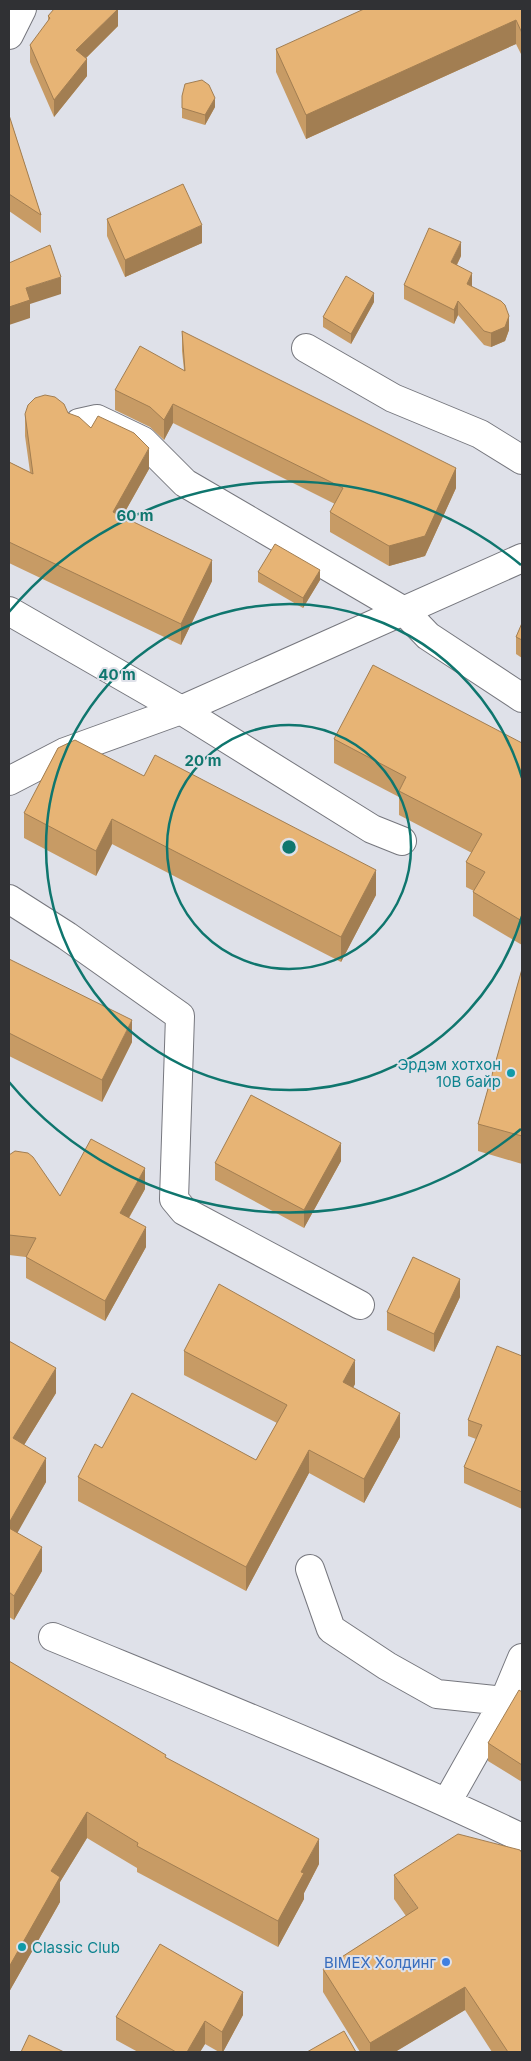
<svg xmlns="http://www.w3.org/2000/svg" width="531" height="2061" font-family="Inter,sans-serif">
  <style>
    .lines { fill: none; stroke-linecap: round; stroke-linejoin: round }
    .minor-casing { stroke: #76777e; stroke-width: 30 }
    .minor { stroke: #fff; stroke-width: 28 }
    .wall { fill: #c79b65 }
    .shaded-wall { fill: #a27e52 }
    .building { fill: #e7b475; stroke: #a27e52 }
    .ring { fill: none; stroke: #0f766e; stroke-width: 2.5 }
    .culture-dot { fill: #0f9aa8; stroke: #dfe1e9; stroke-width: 2 }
    .shop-dot { fill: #3f7fe0; stroke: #dfe1e9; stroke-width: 2 }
    .labels { text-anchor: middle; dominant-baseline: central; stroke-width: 4; stroke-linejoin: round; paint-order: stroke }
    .culture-label { font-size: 15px; fill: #0d838f; stroke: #dfe1e9; text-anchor: end }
    .shop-label { font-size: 15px; fill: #366cbe; stroke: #dfe1e9; text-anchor: end }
    .centre { fill: #0f766e; stroke: #dfe1e9; stroke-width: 2.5 }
    .ring-label { font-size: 15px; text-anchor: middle; font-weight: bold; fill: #0f766e; stroke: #dfe1e9; stroke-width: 4; stroke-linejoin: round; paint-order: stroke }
  </style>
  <rect width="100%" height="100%" fill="#dfe1e9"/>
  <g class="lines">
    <defs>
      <path id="minor" d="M9 35 22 9
        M306 348 393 398 480 434 522 460
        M79 423 97 419 143 441 185 483 404 611 428 636 522 698
        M9 611 181 710 372 829 402 841
        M9 781 65 752 181 710 522 558
        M9 899 67 936 180 1016 174 1199 184 1211 360 1305
        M310 1569 331 1629 387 1666 437 1694 504 1701 447 1802
        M53 1637C211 1702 369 1765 522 1838
        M504 1701 522 1658"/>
    </defs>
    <use href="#minor" class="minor-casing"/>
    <use href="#minor" class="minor"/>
  </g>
  <path class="wall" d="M522 9V56L516 44 306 139 276 72V49Z
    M48 16 118 26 86 58 87 76 54 117 30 62V45L48 22Z
    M182 96 215 107 205 125 182 118Z
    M9 115 41 215V233L9 211Z
    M107 219 202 243 125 277 107 236Z
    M461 256 457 265 472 287 509 330 505 341 491 347 484 345 458 315 454 324 404 299V285Z
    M374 302 351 344 323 327V317Z
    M182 331 456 488 425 556 389 566 330 532V512L335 504 173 423 164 440 150 427 115 410V390L184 370 182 351Z
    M68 413 91 428 149 469 122 517 212 581 181 645 9 563V462L30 472 25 436V414Z
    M258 572 320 580 303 608 258 582Z
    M522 623V658L516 654V637Z
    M334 739 522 743V945L473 916V892L474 891 466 887V862L472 853 399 815V797L334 763Z
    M58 748 376 895 341 962 112 844 96 876 24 838V813Z
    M9 959 132 1042 102 1102 9 1056Z
    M522 969V1164L478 1151V1124Z
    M9 1155 60 1196 145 1189 129 1218 146 1247 105 1321 26 1278V1257L9 1255Z
    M341 1161 304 1228 215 1180V1163Z
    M460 1297 434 1352 387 1330V1312Z
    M9 1341 56 1393 24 1445 46 1482 17 1532 42 1571 14 1620 9 1617Z
    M184 1351 355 1384 353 1388 400 1437 364 1503 309 1473 246 1591 78 1501V1477L102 1448 256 1460 277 1423 184 1375Z
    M522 1356V1509L464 1483V1467L476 1439 468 1436V1420Z
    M9 1661 166 1758 319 1864 304 1893V1899L278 1947 137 1872V1868L87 1838 60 1882V1902L9 1992Z
    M522 1692V1782L488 1761V1743Z
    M394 1875 522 2052H492L465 2010 395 2052H360L323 1992V1969L406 1916 394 1899Z
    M243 2015 223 2052H219L205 2044 200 2052H138L116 2040V2017Z"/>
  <path class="shaded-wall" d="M118 9V26L76 68V50Z
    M516 20V44L306 139V115Z
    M87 59V76L54 117V100Z
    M215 98V107L205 125V115Z
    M202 225V243L125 277V260Z
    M461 242V256L451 276V262Z
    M472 273V287L467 284Z
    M61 277V294L30 304V318L9 325V307L26 288Z
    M374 293V302L351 344V334Z
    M458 301V315L454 324V310Z
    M509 316V330L505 341 491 347V333Z
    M173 404V423L164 440V420Z
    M149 448V469L113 533V512Z
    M456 468V488L425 556 389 566V546Z
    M212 560V581L181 645V624Z
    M320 570V580L303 608V598Z
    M112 819V844L96 876V851Z
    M376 870V895L341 962V937Z
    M132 1020V1042L102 1102V1080Z
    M341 1143V1161L304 1228V1210Z
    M145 1168V1189L120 1233V1213Z
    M146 1227V1247L105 1321V1301Z
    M460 1279V1297L434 1352V1334Z
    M355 1360V1384L343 1406V1382Z
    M56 1368V1393L13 1463V1438Z
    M400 1413V1437L364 1503V1479Z
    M309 1450V1473L246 1591V1567Z
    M46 1458V1482L9 1548V1523Z
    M42 1547V1571L14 1620V1596Z
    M87 1812V1838L60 1882V1902L9 1992V1967L51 1871Z
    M319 1839V1864L304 1893V1899L278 1947V1921L301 1872Z
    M465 1987V2010L395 2052H370V2043Z
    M243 1992V2015L223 2052H222V2032Z
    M205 2021V2044L200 2052H187Z"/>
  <path class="building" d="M54 9H118L76 50 87 59 54 100 30 45 50 18 48 16Z
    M364 9H522V33L516 20 306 115 276 49Z
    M202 80 209 85 215 98 205 115 182 108V96L185 84Z
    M9 115 41 215 9 194Z
    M183 184 202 225 125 260 107 219Z
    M429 228 461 242 451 262 472 273 467 284 501 301 505 305 509 316 505 327 491 333 484 331 458 301 454 310 404 285Z
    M50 245 61 277 26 288 30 300 9 307V263Z
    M346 276 374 293 351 334 323 317Z
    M182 331 456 468 425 536 389 546 330 512 343 488 173 404 164 420 150 407 115 390 140 346 185 371Z
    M45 395 55 397 64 404 68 413 79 417 91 428 98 416 134 433 149 448 113 512 212 560 181 624 9 542V462L33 474 25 414 28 405 35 398Z
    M275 544 320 570 303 598 258 572Z
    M522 623V640L516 637Z
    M373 665 522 743V921L473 892 485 872 466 862 482 834 399 791 406 777 334 739Z
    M75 740 144 776 155 755 376 870 341 937 112 819 96 851 24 813 58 748Z
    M9 959 132 1020 102 1080 9 1033Z
    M522 969V1136L478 1124Z
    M251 1095 341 1143 304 1210 215 1163Z
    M91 1139 145 1168 120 1213 146 1227 105 1301 26 1257 36 1238 9 1235V1155L15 1151 28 1153 33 1157 60 1196Z
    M413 1257 460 1279 434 1334 387 1312Z
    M219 1284 355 1360 343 1382 400 1413 364 1479 309 1450 246 1567 78 1477 95 1444 102 1448 132 1393 256 1460 287 1405 184 1351Z
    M9 1341 56 1368 13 1438 46 1458 9 1523Z
    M497 1346 522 1356V1492L464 1467 482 1425 468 1420Z
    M9 1528 42 1547 14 1596 9 1592Z
    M9 1661 166 1755 165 1757 319 1839 301 1872 304 1873 278 1921 137 1846 138 1843 87 1812 51 1871 60 1877 9 1967Z
    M519 1690 522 1692V1765L488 1743Z
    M458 1834 520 1850 522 1853V2052H508L465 1987 370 2043 323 1969 418 1908 394 1875Z
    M160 1944 243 1992 222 2032 205 2021 187 2052H176L116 2017Z
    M344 2031 356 2052H307Z
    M29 2035 64 2052H21Z"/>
  <g class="ring">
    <circle cx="289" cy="847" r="122"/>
    <path d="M522 916A243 243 0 1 1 522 778"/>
    <path d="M521 1129A365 365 0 0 1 9 1082M9 612A365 365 0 0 1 521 565"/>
  </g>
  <g class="culture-dot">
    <circle cx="511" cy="1073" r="5"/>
    <circle cx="22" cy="1947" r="5"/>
  </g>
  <circle class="shop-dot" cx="446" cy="1962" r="5"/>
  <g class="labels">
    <g class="culture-label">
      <text x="501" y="1064">Эрдэм хотхон<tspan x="501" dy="17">10В байр</tspan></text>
      <text x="32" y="1947" text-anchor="start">Classic Club</text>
    </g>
    <g class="shop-label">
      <text x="436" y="1962">BIMEX Холдинг</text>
    </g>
  </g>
  <circle cx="289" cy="847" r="8" class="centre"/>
  <g class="ring-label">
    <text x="135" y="521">60 m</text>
    <text x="117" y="680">40 m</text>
    <text x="203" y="766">20 m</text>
  </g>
  <rect width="531" height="2061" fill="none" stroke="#303134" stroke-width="20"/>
</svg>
